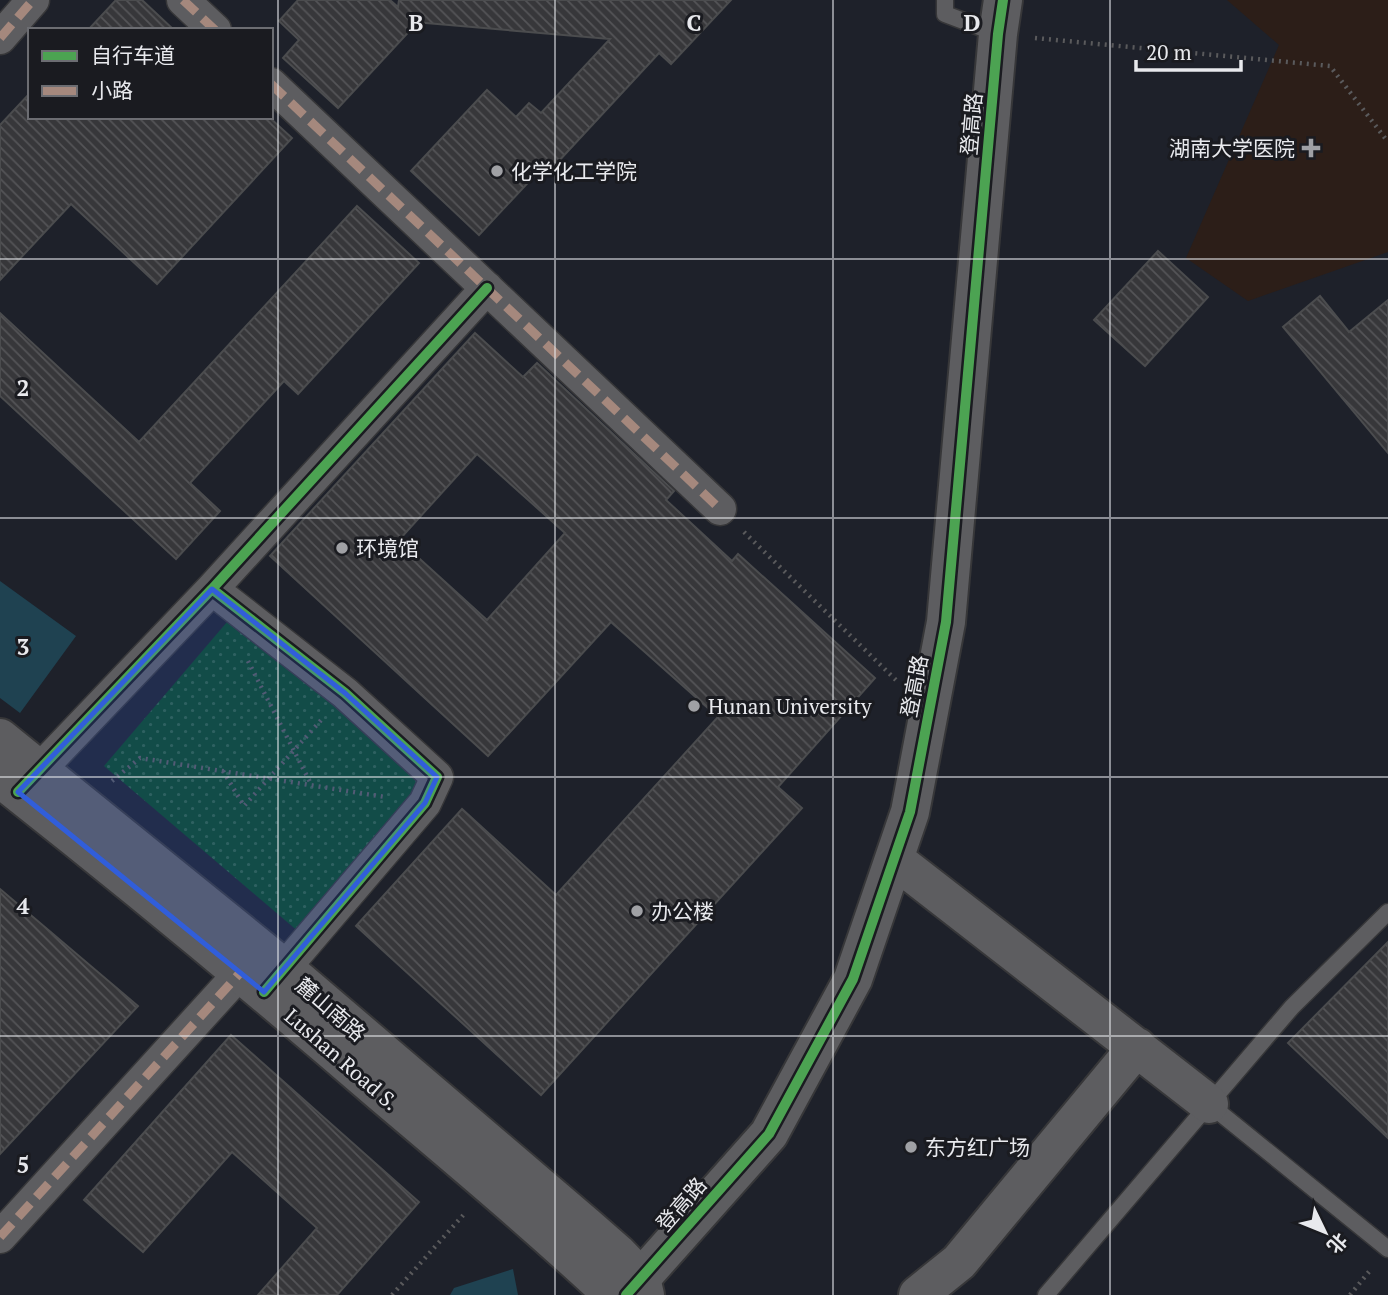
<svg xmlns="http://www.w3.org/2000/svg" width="1388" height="1295" font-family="'PT Serif','Noto Sans SC',serif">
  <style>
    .built { fill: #1e212a; fill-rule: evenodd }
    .medical { fill: #2c1e18 }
    .grass { fill: url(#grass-dots) }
    .water { fill: #1f4251 }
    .building { fill: url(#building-back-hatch); stroke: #4b4c4e; stroke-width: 2; fill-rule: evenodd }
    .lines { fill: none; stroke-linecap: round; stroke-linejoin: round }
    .service-casing { stroke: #373739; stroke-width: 19 }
    .minor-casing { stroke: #373739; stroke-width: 35 }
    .tertiary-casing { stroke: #373739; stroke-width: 42 }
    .secondary-casing { stroke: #373739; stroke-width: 42 }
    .path { stroke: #5a5a5c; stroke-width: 4.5; stroke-dasharray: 2 5; stroke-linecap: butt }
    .service { stroke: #5d5d60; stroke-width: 16 }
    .minor { stroke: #5d5d60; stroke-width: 32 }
    .tertiary { stroke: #5d5d60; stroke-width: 38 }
    .secondary { stroke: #5d5d60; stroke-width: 38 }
    .quiet { stroke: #a5887d; stroke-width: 9; stroke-dasharray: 18 9; stroke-linecap: butt }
    .cycleway-casing { stroke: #1a1b20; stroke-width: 15 }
    .cycleway { stroke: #4ca352; stroke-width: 10 }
    .marked { fill: #315eda; fill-opacity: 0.2; stroke: #315eda; stroke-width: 5; stroke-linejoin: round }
    .grid { fill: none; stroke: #e8e9ed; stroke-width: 2; stroke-opacity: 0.55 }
    .poi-dot { fill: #a0a1a5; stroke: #1a1b20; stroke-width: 2.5 }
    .labels { text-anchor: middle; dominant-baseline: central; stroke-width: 6; stroke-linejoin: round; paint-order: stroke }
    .street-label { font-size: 21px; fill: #e8e9ed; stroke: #1a1b20 }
    .poi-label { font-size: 21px; fill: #e8e9ed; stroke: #1a1b20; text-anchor: start }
    .grid-label { font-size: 23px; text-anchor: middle; font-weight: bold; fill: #e8e9ed; stroke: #1a1b20; stroke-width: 6; stroke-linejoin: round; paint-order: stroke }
  </style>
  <defs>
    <pattern id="grass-dots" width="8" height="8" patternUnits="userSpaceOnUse" patternTransform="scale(1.75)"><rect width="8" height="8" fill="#0a4823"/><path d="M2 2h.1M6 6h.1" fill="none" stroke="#2e6243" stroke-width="1.8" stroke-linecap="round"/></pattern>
    <pattern id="building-back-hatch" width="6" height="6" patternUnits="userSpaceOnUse" patternTransform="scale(1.75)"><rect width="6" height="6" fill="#37373a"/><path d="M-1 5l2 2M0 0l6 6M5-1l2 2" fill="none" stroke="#545457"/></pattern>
  </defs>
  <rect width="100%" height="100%" fill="#1b1c1f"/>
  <path class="built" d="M0 0H1388V1295H0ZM30 30H271V117H30Z"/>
  <path class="medical" d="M1227 0H1388V252L1248 301 1186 258 1279 45Z"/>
  <path class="grass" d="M233 615 429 783 300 933 104 766Z"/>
  <path class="water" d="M0 581 76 636 20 713 0 698Z
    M513 1269 518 1295H450L454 1288Z"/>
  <path class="building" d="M116 0H142L174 30H88Z
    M298 0H390L398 7 399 0H731L671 64 659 53 543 178 537 173 479 235 411 171 487 90 516 117 529 103 541 113 610 39 414 22 416 24 338 108 283 58 299 40 279 21Z
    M30 93V117H269L292 138 157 284 71 204 0 280V125Z
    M357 206 419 263 298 394 284 381 190 483 220 511 176 559 0 396V313L139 442Z
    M1158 251 1208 297 1145 366 1094 320Z
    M1320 296 1349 332 1388 300V453L1283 327Z
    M475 333 523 377 537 363 674 491 666 500 732 561 738 554 875 678 778 787 802 808 541 1095 356 926 462 809 556 895 718 717 611 622 488 756 270 556ZM477 454 565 533 487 620 399 540Z
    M0 889 138 1006 0 1154Z
    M1388 942V1138L1288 1043Z
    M231 1035 419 1202 337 1295H258L317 1228 232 1152 143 1252 84 1200Z"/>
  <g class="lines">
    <defs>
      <path id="service" d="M945 0V14L998 34
        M1209 1104 1388 1249
        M1046 1295 1292 1007 1388 912"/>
      <path id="minor" d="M183 0 215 30
        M0 38 33 0
        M271 84 720 509
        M212 589 345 693 437 777 425 803 269 986
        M24 786 212 589 487 288
        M0 1237 240 973"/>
      <path id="tertiary" d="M894 859 1209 1104
        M626 1295 769 1134 853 979 910 812 946 622 998 34 1003 0
        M918 1295 959 1262 1137 1047"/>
      <path id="secondary" d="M0 738 284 968 586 1226 617 1253 641 1278 645 1295
        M0 778C131 881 259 987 385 1096 462 1161 539 1226 613 1295"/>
    </defs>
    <use href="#service" class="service-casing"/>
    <use href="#minor" class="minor-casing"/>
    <use href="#tertiary" class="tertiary-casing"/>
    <use href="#secondary" class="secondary-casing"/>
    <path class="path" d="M1035 38 1330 66 1388 142
      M744 532 898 682
      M248 661 311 784
      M223 771 244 806 323 718
      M112 781 140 758 385 797
      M392 1295 466 1212
      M1350 1295 1372 1268"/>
    <use href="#service" class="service"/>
    <use href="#minor" class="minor"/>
    <use href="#tertiary" class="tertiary"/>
    <use href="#secondary" class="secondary"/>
    <path class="quiet" d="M183 0 215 30
      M0 38 33 0
      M271 84 720 509
      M0 1237 240 973"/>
    <defs>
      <path id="cycleway" d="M212 589 345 693 437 777 425 803 264 992
        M18 792 212 589 487 288
        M626 1295 769 1134 853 979 910 812 946 622 998 34 1003 0"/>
    </defs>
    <use href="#cycleway" class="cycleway-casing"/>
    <use href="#cycleway" class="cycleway"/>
  </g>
  <path class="marked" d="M212 589 345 693 437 777 425 803 264 992 18 792Z"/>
  <path class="grid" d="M278 0V1295M555 0V1295M833 0V1295M1110 0V1295M0 259H1388M0 518H1388M0 777H1388M0 1036H1388"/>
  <g class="poi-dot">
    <path d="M1307.5 137.5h7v7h7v7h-7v7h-7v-7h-7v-7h7z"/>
    <circle cx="497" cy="171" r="7"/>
    <circle cx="342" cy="548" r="7"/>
    <circle cx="694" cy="706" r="7"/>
    <circle cx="637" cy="911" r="7"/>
    <circle cx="911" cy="1147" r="7"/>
  </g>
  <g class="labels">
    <g class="street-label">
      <text transform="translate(971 124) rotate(-85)">登高路</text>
      <text transform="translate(914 686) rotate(-79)">登高路</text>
      <text transform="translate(331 1009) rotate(41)">麓山南路</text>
      <text transform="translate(342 1059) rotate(41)">Lushan Road S.</text>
      <text transform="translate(681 1204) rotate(-49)">登高路</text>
    </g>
    <g class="poi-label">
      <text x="1295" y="148" text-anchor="end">湖南大学医院</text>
      <text x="511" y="171">化学化工学院</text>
      <text x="356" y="548">环境馆</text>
      <text x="708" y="706">Hunan University</text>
      <text x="651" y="911">办公楼</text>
      <text x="925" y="1147">东方红广场</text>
    </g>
  </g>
  <g class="grid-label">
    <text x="416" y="31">B</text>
    <text x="694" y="31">C</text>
    <text x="972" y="31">D</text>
    <text x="23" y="396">2</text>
    <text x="23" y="655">3</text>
    <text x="23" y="914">4</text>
    <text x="23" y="1173">5</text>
  </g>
  <rect x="28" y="28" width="245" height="91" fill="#1a1b20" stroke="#6c6d72" stroke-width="2"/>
  <rect x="42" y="51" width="35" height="10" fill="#4ca352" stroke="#6c6d72" stroke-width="2"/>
  <text x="91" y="63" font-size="21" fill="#e8e9ed">自行车道</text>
  <rect x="42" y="86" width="35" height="10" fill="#a5887d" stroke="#6c6d72" stroke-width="2"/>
  <text x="91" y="98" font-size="21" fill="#e8e9ed">小路</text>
  <g transform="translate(1325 1232) rotate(133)" stroke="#1a1b20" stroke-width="5" paint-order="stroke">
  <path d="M0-5L12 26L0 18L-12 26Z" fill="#e8e9ed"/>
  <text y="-10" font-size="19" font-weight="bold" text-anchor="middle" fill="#e8e9ed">北</text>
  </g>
  <path d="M1136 60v10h105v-10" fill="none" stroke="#e8e9ed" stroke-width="3.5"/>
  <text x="1146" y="60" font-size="21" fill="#e8e9ed" stroke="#1a1b20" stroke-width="5" paint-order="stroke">20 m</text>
</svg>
